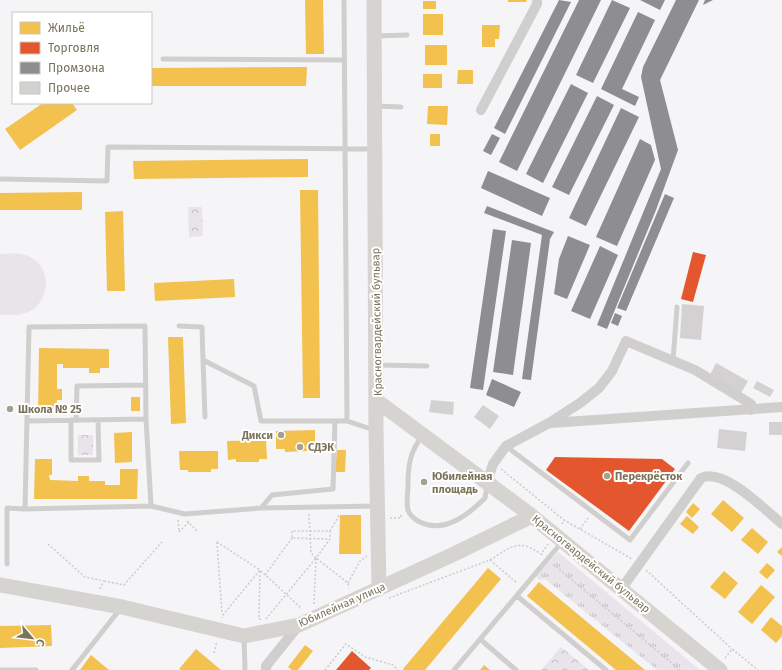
<svg xmlns="http://www.w3.org/2000/svg" width="782" height="670" font-family="'Fira Sans',sans-serif">
  <style>
    .grass { fill: url(#grass-tufts) }
    .park { fill: url(#park-crowns) }
    .garden { fill: #e9e4ea }
    .homes { fill: #f2c14e }
    .shops { fill: #e4572e }
    .industry { fill: #8d8d92 }
    .building { fill: #d3d1d1 }
    .lines { fill: none; stroke-linecap: round; stroke-linejoin: round }
    .path { stroke: #cccccb; stroke-width: 1.5; stroke-dasharray: 2 2; stroke-linecap: butt }
    .lane { stroke: #d0cfce; stroke-width: 5 }
    .street { stroke: #d0cfce; stroke-width: 10 }
    .secondary { stroke: #d6d4d1; stroke-width: 15 }
    .poi-dot { fill: #a6a091; stroke: #fff; stroke-width: 1.5 }
    .labels { text-anchor: middle; dominant-baseline: central; stroke-width: 4; stroke-linejoin: round; paint-order: stroke }
    .street-label { font-size: 11px; fill: #7b735b; stroke: #fff }
    .poi-label { font-size: 11px; font-weight: bold; fill: #7b735b; stroke: #fff; text-anchor: start }
  </style>
  <defs>
    <pattern id="grass-tufts" width="24" height="20" patternUnits="userSpaceOnUse"><rect width="24" height="20" fill="#e9e4ea"/><path d="M3 7l-1-3M5 7V3M7 7l1-3M15 17l-1-3M17 17v-4M19 17l1-3" fill="none" stroke="#c2bdc1"/></pattern>
    <pattern id="park-crowns" width="20" height="18" patternUnits="userSpaceOnUse"><rect width="20" height="18" fill="#e9e4ea"/><path d="M2 6a3 3 0 1 1 6 0M12 15a3 3 0 1 1 6 0" fill="none" stroke="#c2bdc1"/></pattern>
  </defs>
  <rect width="100%" height="100%" fill="#f5f4f6"/>
  <path class="grass" d="M558 552 700 670H657L545 579 539 580 536 576Z"/>
  <path class="park" d="M188 207H202L203 236 189 237Z
    M78 435H93V455H78Z
    M561 647 589 670H541Z"/>
  <path class="garden" d="M0 254C9 254 19 252 28 256 55 267 50 308 22 314 15 316 7 314 0 315Z"/>
  <path class="homes" d="M305 0H323L324 54H306Z
    M508 0H527L526 2H508Z
    M423 1H436V9H423Z
    M423 14H443V35H423Z
    M482 25H500L499 39H495V47H482Z
    M425 45H447V65H425Z
    M307 67 306 86H151V68Z
    M458 70H473V84H457Z
    M423 74H442V88H423Z
    M43 103H72L77 110 20 150 5 129Z
    M428 106H448L447 125 427 124Z
    M430 134H440V146H430Z
    M308 159V177L134 179 133 161Z
    M300 190H318L320 398H303Z
    M82 192V210H0V193Z
    M123 211 125 291H107L105 212Z
    M234 279 235 297 155 301 154 283Z
    M168 337H183L186 423 171 424Z
    M39 348 109 349V368H100V373H89V368H63V364H57V389H62V400H57L56 414H38Z
    M131 397H140V411H131Z
    M315 430V449H307V451L285 452V449H276V431Z
    M132 432V462L115 463 114 433Z
    M266 440 267 459H259V462H236V459L228 460 227 441Z
    M337 450H346L345 472H335Z
    M179 451H218V469H211V472H188V470H180Z
    M35 459H52V475H49L50 480 78 481V476H89V481H105V485H120V469H138L137 499H34Z
    M723 500 744 518 732 532 711 514Z
    M693 503 700 509 692 518 686 512Z
    M340 515H361V554H339Z
    M687 516 699 527 693 534 680 524Z
    M752 528 768 542 758 554 741 540Z
    M782 547V556L777 552Z
    M767 563 775 570 767 579 759 572Z
    M488 568 501 579 425 670H404L403 669Z
    M724 571 738 583 725 599 710 587Z
    M539 582 645 670H616L527 596Z
    M761 585 775 597 752 624 738 612Z
    M771 617 782 626V636L776 643 761 630Z
    M51 625 52 646 0 648V626Z
    M305 645 313 651 298 670H292L288 667Z
    M196 649 221 670H181L179 669Z
    M91 655 109 670H80Z
    M484 665 490 670H480Z"/>
  <path class="shops" d="M693 252 706 255 693 302 681 299Z
    M555 457 662 459 675 469 629 531 546 470Z
    M352 651 371 668 369 670H336Z"/>
  <path class="industry" d="M559 0 571 2 505 134 494 128Z
    M579 0H601L517 171 499 162Z
    M612 0 630 8 593 83 576 75Z
    M640 0H665L660 10Z
    M676 0H699L660 80 678 150 656 210 607 329 597 325 661 169 641 77 643 67Z
    M705 0H713L703 5Z
    M638 12 655 20 622 89 639 97 635 106 601 89Z
    M571 84 588 93 543 183 526 174Z
    M597 96 614 105 569 195 552 187Z
    M621 108 639 117 586 226 569 218Z
    M492 134 500 138 491 155 483 151Z
    M640 139 651 145 655 160 617 246 596 237Z
    M488 171 550 198 542 216 481 188Z
    M665 194 674 198 626 311 617 308Z
    M487 206 554 232 550 239 531 380 522 379 542 235 484 213Z
    M493 229 506 231 483 390 470 388Z
    M568 236 590 245 567 299 554 294 559 259Z
    M512 240 531 243 513 375 493 372Z
    M600 246 618 255 590 319 571 311Z
    M615 313 622 316 618 326 611 323Z
    M492 379 521 392 514 407 486 395Z"/>
  <path class="building" d="M682 304 704 306 701 340 680 338Z
    M716 363 748 381 741 393 710 375Z
    M757 381 774 390 770 397 753 388Z
    M431 400 454 402 453 415 429 412Z
    M483 405 499 416 490 429 474 417Z
    M769 422H782V435H769Z
    M719 429 747 432 745 451 717 448Z"/>
  <g class="lines">
    <path class="path" d="M501 469 564 520
      M309 514 311 553 316 558
      M390 518H401V515
      M178 520 179 532
      M187 521 198 532
      M562 524 564 520 632 559
      M580 529 588 518
      M330 531 340 514
      M179 532 189 522
      M217 542 260 570 223 615 222 618
      M217 542 222 614
      M48 544 85 577 104 581 99 590
      M542 555 541 554 548 544
      M490 560C511 547 518 538 541 554
      M553 564 680 670
      M646 570 732 649
      M265 575 292 538
      M104 581 124 585 162 542
      M348 583 360 561 367 556
      M389 598 490 560 517 583
      M314 604 316 558 330 539V531H292V538L330 539
      M261 619H259L260 570 302 609
      M266 619 316 558 348 583 349 588
      M214 653 217 641
      M725 658 732 649 758 670
      M325 670 346 644 365 657 393 665 398 670"/>
    <path class="lane" d="M344 0 347 421 374 430
      M375 36 407 35
      M163 59 344 60
      M376 106 401 107
      M0 179 107 181 108 147 374 149
      M179 326 202 327 203 360
      M673 361 677 307
      M377 365 427 366
      M205 417 203 360 254 386 261 421H347
      M71 420V460H99L98 420
      M76 420 77 386 146 385
      M27 421 146 419
      M422 436C410 452 408 465 408 485 408 492 406 503 408 510 409 514 414 519 418 521 443 535 468 515 485 498L487 486
      M506 446 630 540 688 463
      M151 506 185 514 261 508 272 495 333 489 335 421
      M261 508 376 506
      M7 564V508L25 509 151 506 146 419 145 326 29 327 25 509
      M517 596 606 670
      M244 637 245 670
      M480 639 516 670
      M0 670H36
      M72 670 121 608
      M454 670 562 542"/>
    <path class="street" d="M481 110 537 4V0
      M551 423 782 407
      M487 482 493 464 506 446 549 423 580 403 599 388 612 371 626 341 695 370 751 404V410
      M622 588 701 478C724 467 765 510 782 524
      M266 670V666L299 625"/>
    <path class="secondary" d="M374 0 376 431 379 589
      M377 401 532 516 720 670
      M0 585 122 607 244 636 299 625 452 555 532 516"/>
  </g>
  <g class="poi-dot">
    <circle cx="10" cy="409" r="4"/>
    <circle cx="281" cy="435" r="4"/>
    <circle cx="300" cy="447" r="4"/>
    <circle cx="607" cy="476" r="4"/>
    <circle cx="424" cy="482" r="4"/>
  </g>
  <g class="labels">
    <g class="street-label">
      <text transform="translate(377 322) rotate(-91)">Красногвардейский бульвар</text>
      <text transform="translate(591 564) rotate(39)">Красногвардейский бульвар</text>
      <text transform="translate(342 605) rotate(-24)">Юбилейная улица</text>
    </g>
    <g class="poi-label">
      <text x="18" y="409">Школа № 25</text>
      <text x="273" y="435" text-anchor="end">Дикси</text>
      <text x="308" y="447">СДЭК</text>
      <text x="432" y="476">Юбилейная<tspan x="432" dy="13">площадь</tspan></text>
      <text x="615" y="476">Перекрёсток</text>
    </g>
  </g>
  <rect x="12" y="12" width="140" height="92" fill="#ffffff" stroke="#cac7bd"/>
  <rect x="20" y="22" width="20" height="12" fill="#f2c14e" stroke="#cac7bd"/>
  <text x="48" y="32" font-size="12" fill="#7b735b">Жильё</text>
  <rect x="20" y="42" width="20" height="12" fill="#e4572e" stroke="#cac7bd"/>
  <text x="48" y="52" font-size="12" fill="#7b735b">Торговля</text>
  <rect x="20" y="62" width="20" height="12" fill="#8d8d92" stroke="#cac7bd"/>
  <text x="48" y="72" font-size="12" fill="#7b735b">Промзона</text>
  <rect x="20" y="82" width="20" height="12" fill="#d3d1d1" stroke="#cac7bd"/>
  <text x="48" y="92" font-size="12" fill="#7b735b">Прочее</text>
  <g transform="translate(32 638) rotate(118)" stroke="#ffffff" stroke-width="3" paint-order="stroke">
  <path d="M0-3L7 15L0 10L-7 15Z" fill="#7b735b"/>
  <text y="-6" font-size="11" font-weight="bold" text-anchor="middle" fill="#7b735b">С</text>
  </g>
</svg>
